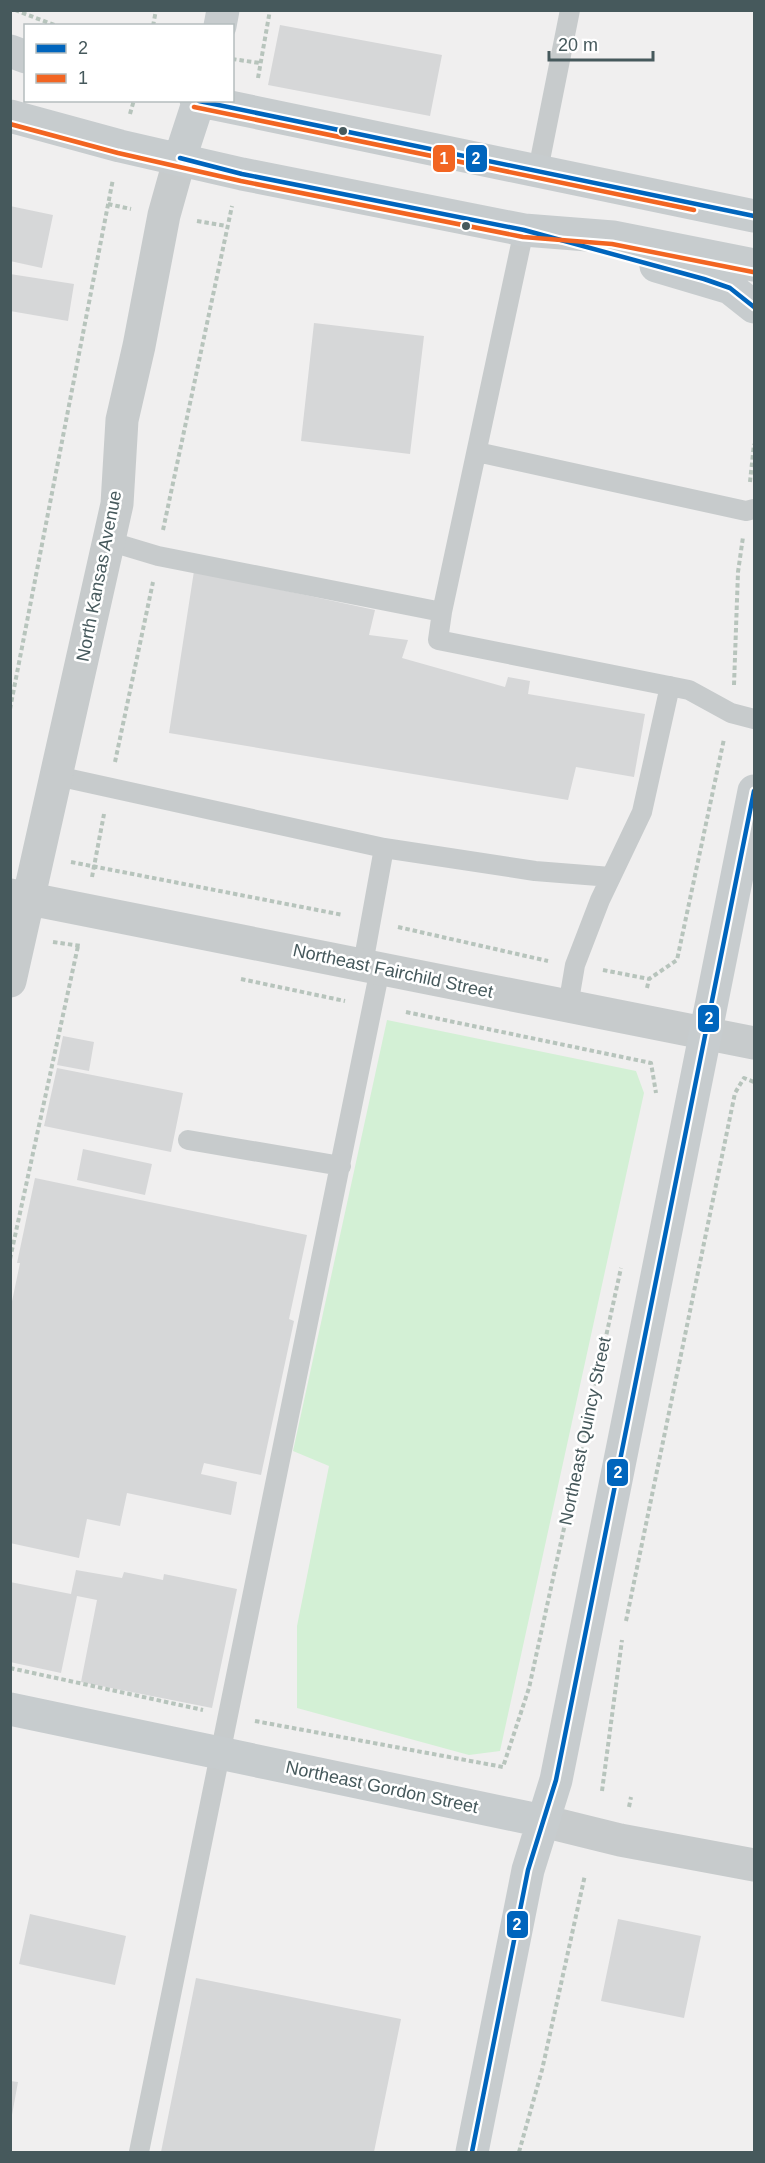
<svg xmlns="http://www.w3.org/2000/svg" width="765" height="2163" font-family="Arial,sans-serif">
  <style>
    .green { fill: #d3f0d5 }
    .building { fill: #d6d7d8 }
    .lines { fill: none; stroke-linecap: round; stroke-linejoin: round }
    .path { stroke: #b7c4bc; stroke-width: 4; stroke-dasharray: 4.5 3; stroke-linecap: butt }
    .service { stroke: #c7cbcc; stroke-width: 20 }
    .minor { stroke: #c7cbcc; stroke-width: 33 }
    .secondary { stroke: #c7ccce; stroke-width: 33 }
    .bus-1-casing { stroke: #fff; stroke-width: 9 }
    .bus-2-casing { stroke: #fff; stroke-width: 9 }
    .bus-1 { stroke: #0065bd; stroke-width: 4.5 }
    .bus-2 { stroke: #f26522; stroke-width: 4.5 }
    .bus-dot { fill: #46595c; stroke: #fff; stroke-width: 2 }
    .labels { text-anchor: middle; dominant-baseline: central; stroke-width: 5; stroke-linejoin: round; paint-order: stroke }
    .street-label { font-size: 18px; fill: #46595c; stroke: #fff }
    .line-badge { stroke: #fff; stroke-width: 2 }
    .badge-label { font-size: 16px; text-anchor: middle; font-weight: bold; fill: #fff }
  </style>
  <rect width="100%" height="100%" fill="#f0efef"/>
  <path class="green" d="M387 1020 636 1071 644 1093 500 1751 469 1755 297 1708V1626L329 1466 293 1451Z"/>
  <path class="building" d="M280 25 442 55 430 116 268 85Z
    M10 206 53 215 42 268 10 261Z
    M10 274 74 284 68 321 10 311Z
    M314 323 424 336 410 454 301 441Z
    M194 571 375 610 369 635 408 640 402 658 505 687 508 677 530 681 528 694 645 714 634 777 576 767 568 800 169 733Z
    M63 1036 94 1042 89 1071 57 1065Z
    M57 1068 183 1093 171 1152 44 1126Z
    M83 1149 152 1164 145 1195 77 1180Z
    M35 1178 307 1235 289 1319 294 1321 261 1475 204 1463 201 1474 237 1482 231 1515 127 1493 120 1526 87 1519 79 1558 10 1543V1311L20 1263H17Z
    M76 1570 122 1578 124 1572 163 1580 164 1574 237 1589 212 1708 81 1682 97 1600 77 1596 61 1673 10 1662V1582L71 1594Z
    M30 1914 126 1936 115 1985 19 1964Z
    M618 1919 701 1936 684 2018 601 2001Z
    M196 1978 401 2019 374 2152H161Z
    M10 2081 18 2082 12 2115H10Z"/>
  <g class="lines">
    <path class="path" d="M15 10 57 26
      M153 26 156 10
      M232 59 260 63
      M258 78 270 10
      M130 114 134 100
      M108 204 131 209
      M197 221 226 226
      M750 482 754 444
      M163 530 232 206
      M734 685 738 572 743 537
      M10 709 113 179
      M115 762 153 582
      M71 862 343 915
      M92 877 104 814
      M398 927 548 961
      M53 942 81 946
      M603 970 649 979
      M241 979 345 1001
      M647 988 649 979 677 960 724 739
      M406 1012 651 1063 656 1093
      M10 1259 78 946
      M626 1621 735 1093 744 1078 754 1082
      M10 1668 203 1710
      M255 1721 503 1767 529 1688 621 1268
      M602 1791 622 1640
      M629 1807 631 1797
      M519 2152 542 2070 585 1875"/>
    <path class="service" d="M538 170 570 10
      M477 452 746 511 754 509
      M108 541 158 556 442 612 524 230
      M442 612 438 640 689 690 731 713 754 719
      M57 776 384 848 535 871 611 877
      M363 964 384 848
      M568 1006 575 965 600 900 642 812 670 686
      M188 1140 341 1166
      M139 2152 380 969"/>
    <path class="minor" d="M10 895 754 1043
      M10 981 117 504 122 420 139 346 164 215 180 158
      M543 1821 620 1840 754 1865"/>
    <path class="secondary" d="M220 26 223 10
      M10 51 26 57
      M196 100 754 216
      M10 116 120 146 242 174 524 230 613 237 754 265
      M180 158 199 100
      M656 266 730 288 754 307
      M10 1709 543 1821
      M472 2152 528 1870 556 1780 754 791"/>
    <defs>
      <path id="bus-1" d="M199 101 754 216
        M180 158 242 174 524 230 704 279 730 288 754 307
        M472 2152 528 1870 556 1780 754 791"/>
      <path id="bus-2" d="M194 107 694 210
        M10 124 118 153 241 181 523 237 612 244 753 272"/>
    </defs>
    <use href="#bus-1" class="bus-1-casing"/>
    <use href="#bus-2" class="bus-2-casing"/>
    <use href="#bus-1" class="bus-1"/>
    <use href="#bus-2" class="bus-2"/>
  </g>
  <g class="bus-dot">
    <circle cx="343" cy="131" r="5"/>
    <circle cx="466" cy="226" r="5"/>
  </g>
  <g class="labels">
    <g class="street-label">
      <text transform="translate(99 576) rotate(-79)">North Kansas Avenue</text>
      <text transform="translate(393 971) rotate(12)">Northeast Fairchild Street</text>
      <text transform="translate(585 1431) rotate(-78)">Northeast Quincy Street</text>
      <text transform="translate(382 1787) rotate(12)">Northeast Gordon Street</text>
    </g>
  </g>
  <g class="line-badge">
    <rect x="432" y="144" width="24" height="29" rx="6" fill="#f26522"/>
    <rect x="465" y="144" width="23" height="29" rx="6" fill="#0065bd"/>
    <rect x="697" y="1004" width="23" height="29" rx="6" fill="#0065bd"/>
    <rect x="606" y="1458" width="23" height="29" rx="6" fill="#0065bd"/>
    <rect x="506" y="1910" width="23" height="29" rx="6" fill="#0065bd"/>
  </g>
  <g class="badge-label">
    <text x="444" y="164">1</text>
    <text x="476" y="164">2</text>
    <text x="709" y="1024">2</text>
    <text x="618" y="1478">2</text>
    <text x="517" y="1930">2</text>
  </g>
  <rect width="765" height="2163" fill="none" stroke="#46595c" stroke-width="24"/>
  <rect x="24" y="24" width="210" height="78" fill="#ffffff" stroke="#b5bdbe" stroke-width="1.5"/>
  <rect x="36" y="44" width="30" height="9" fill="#0065bd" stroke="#b5bdbe" stroke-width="1.5"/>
  <text x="78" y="54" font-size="18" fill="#46595c">2</text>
  <rect x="36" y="74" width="30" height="9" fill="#f26522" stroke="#b5bdbe" stroke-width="1.5"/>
  <text x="78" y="84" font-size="18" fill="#46595c">1</text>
  <path d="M549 51v9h104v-9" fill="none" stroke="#46595c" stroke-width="3"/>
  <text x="558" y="51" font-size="18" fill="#46595c" stroke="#ffffff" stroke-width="4.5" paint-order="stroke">20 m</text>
</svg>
